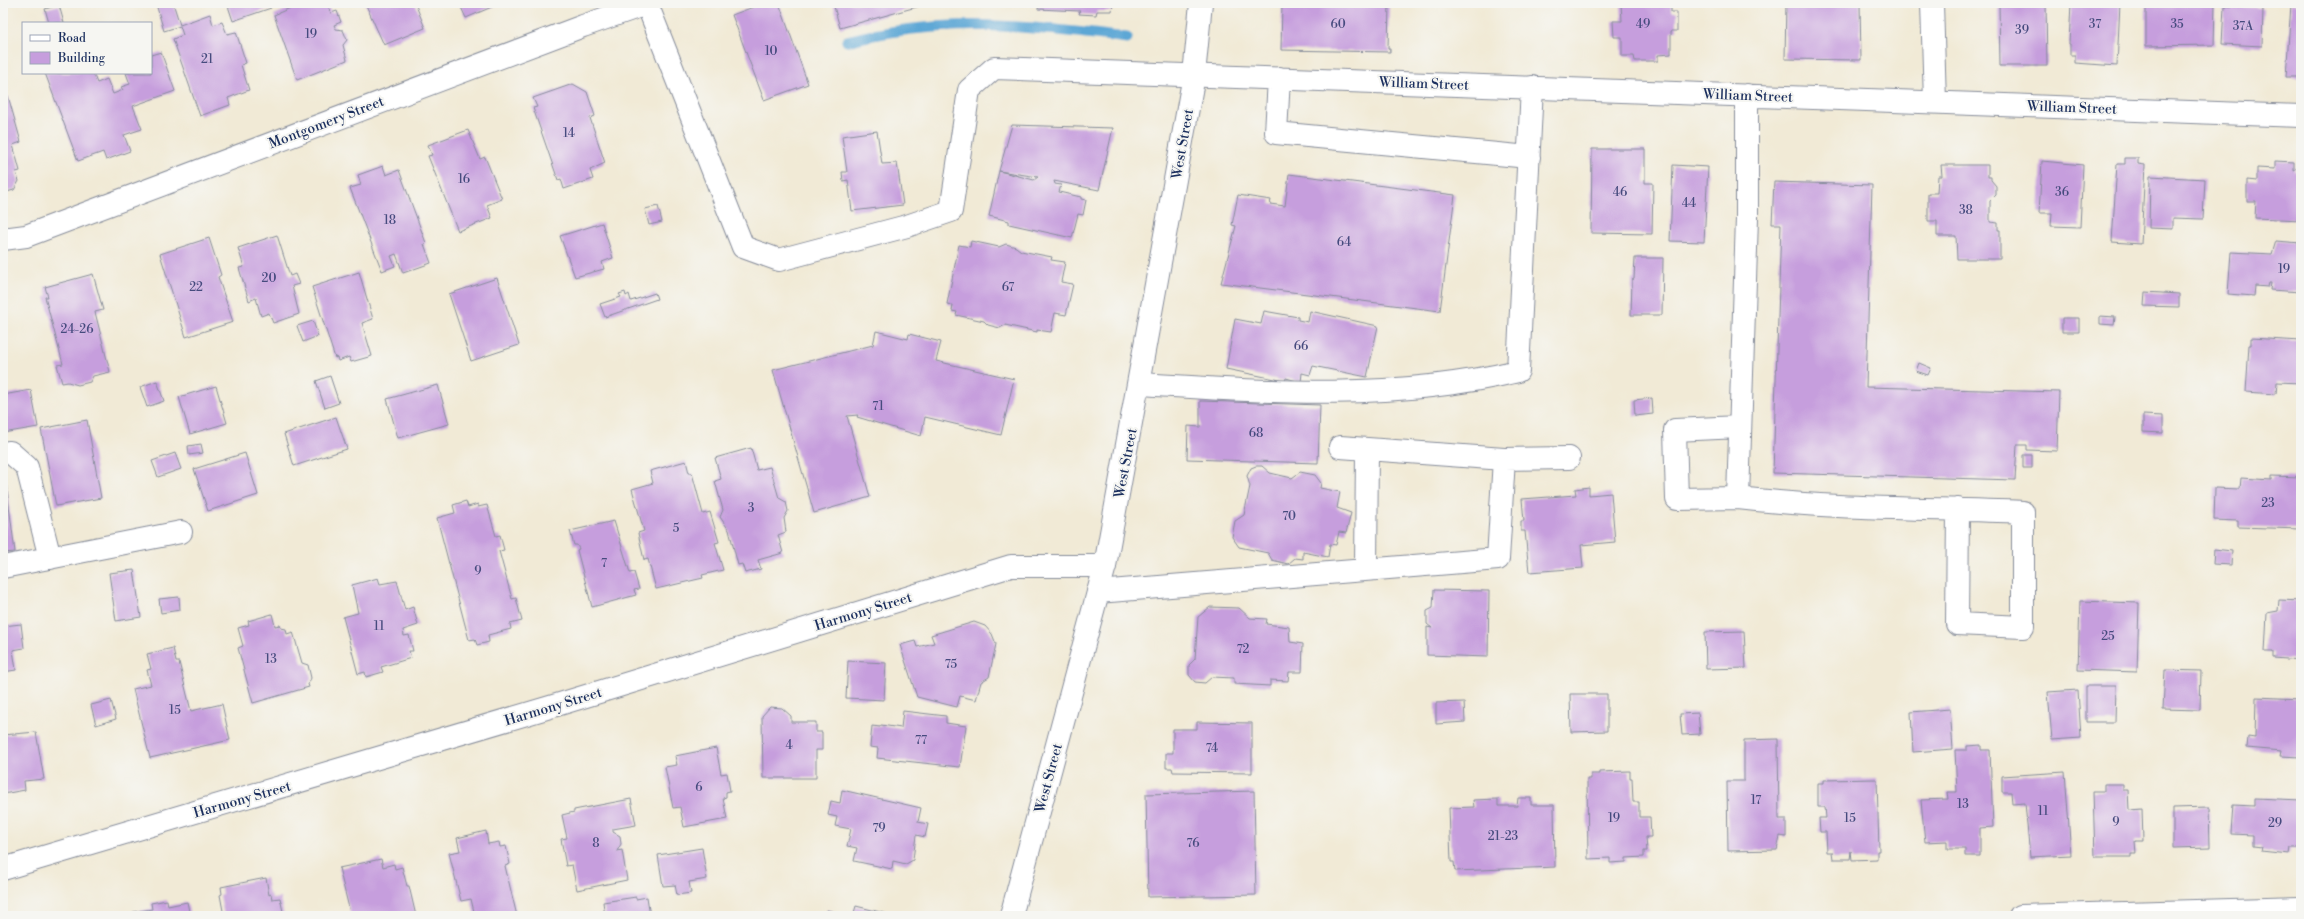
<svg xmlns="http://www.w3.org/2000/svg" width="2304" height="919" font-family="'Libre Bodoni',serif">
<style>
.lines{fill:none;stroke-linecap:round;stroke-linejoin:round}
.stream{stroke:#5da7d5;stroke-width:11}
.building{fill:#c69edd}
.minor-casing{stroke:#868c9a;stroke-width:24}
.major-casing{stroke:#868c9a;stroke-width:24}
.minor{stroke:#fff;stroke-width:22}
.major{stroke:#fff;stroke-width:22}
.labels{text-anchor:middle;stroke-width:4;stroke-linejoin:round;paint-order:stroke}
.number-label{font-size:12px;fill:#464b7e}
.street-label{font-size:14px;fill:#1b2f5e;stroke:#f6f6f2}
</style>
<rect width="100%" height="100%" fill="#f6f6f2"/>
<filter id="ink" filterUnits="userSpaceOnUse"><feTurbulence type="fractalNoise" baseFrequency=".025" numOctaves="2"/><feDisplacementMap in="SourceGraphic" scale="8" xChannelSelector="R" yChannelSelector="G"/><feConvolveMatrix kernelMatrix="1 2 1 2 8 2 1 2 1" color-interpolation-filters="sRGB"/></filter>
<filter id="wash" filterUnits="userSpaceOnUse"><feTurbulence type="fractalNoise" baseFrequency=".012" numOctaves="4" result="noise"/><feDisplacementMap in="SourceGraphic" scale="16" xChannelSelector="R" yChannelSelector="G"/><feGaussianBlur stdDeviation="0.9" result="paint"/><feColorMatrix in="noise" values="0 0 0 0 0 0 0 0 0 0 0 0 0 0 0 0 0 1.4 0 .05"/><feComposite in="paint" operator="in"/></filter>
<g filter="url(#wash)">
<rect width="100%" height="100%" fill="#f1ead6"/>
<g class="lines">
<path class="stream" d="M847 41C944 16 1030 26 1127 38"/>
</g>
<g id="blocks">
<path class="building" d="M160 3H173L180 25 210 14 213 25 222 22 227 34 236 32 246 63 241 65 249 90 228 98 230 105 200 116 173 39 183 35 180 26 164 31 156 4Z
M227 3H269L271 8 233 21Z
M294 3H327L331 13 337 11 341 22 334 25 336 29 343 30 347 40 343 45 347 60 297 80 274 15 295 6Z
M365 3H415L425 28 384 45Z
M459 3H501L466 18Z
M764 3H779L808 84 764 100 732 15Z
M833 3H931L840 28Z
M1039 3H1113L1112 11H1097L1096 15 1079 14 1080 11 1038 9Z
M1282 3H1389L1388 49H1390V52L1281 50Z
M1621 3H1671V12H1677V31H1671V54L1658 55V61H1635L1634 56H1622V37H1614L1613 21H1622Z
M1786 3H1860L1861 60 1785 59Z
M1999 3H2046L2047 66H2000Z
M2071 3H2120L2117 66 2075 63V55H2070V44H2069Z
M2146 3H2215L2214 45 2146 46Z
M2291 4 2301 5V77H2286Z
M59 5 64 23H49L45 9Z
M2224 6 2263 8 2262 46 2222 44Z
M161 52 175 91 133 106 142 129 124 135 130 151 106 160 103 152 78 161 45 73H93L97 83 107 79 113 94 123 90 121 87 130 84 126 73H151V55Z
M573 84 587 92 595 116 590 118 605 163 590 170 593 179 564 189 561 179 558 180 533 108 537 107 533 98Z
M8 96 21 142 13 145 20 171 16 172 19 181 14 190 3 193V97Z
M1012 125 1113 128 1099 190 1054 181 1055 184 1061 185 1059 192 1081 197V199L1086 200 1083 215 1078 214 1072 238 1009 224V221L989 216 999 171 1034 180 1038 177 999 171Z
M468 130 480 159 485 157 502 199 487 205 492 218 458 231 428 156 432 155 428 145Z
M877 131 882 164 897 163 903 205 852 211 848 180 843 181 842 172H847L842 136Z
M1592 149H1645V183H1653L1652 234 1591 233Z
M2125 158H2138V164L2145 165 2141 244 2112 242 2117 164H2125Z
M2042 161 2083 165 2080 227 2051 226 2052 213H2039Z
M2275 161 2294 162V170L2301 166V220L2255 218 2256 201H2247V180L2257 181V168L2275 169Z
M1673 165 1708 167 1704 242 1670 241Z
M1941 165H1988V177H1991V180L1996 186V195L1990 201V222L1998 223V230H2000V259H1957L1956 236H1937V221H1928V193H1937L1938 176H1942Z
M383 166 386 175 399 170 426 243 424 244 431 263 403 273 396 254 391 256 395 266 382 271 350 188 361 185 358 175Z
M1289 174 1455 195 1440 311 1221 283 1236 226 1232 225 1238 195 1271 200 1270 204 1285 206Z
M2150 176 2205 179 2203 219 2173 218V229L2149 228Z
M1774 182 1872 185 1866 387 2059 392 2057 451 2027 450V445H2017L2015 480 1773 473 1781 224H1772Z
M658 206 662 222 649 225 645 209Z
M602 223 613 258 602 262 604 269 575 277 560 236Z
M277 235 290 276 295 274 299 284 292 286 299 314 273 323 269 313 261 316 256 298 249 301 239 268 244 267 238 248Z
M209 238 221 275 218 277 233 322 186 337 160 254Z
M971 241 999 247 1006 244 1016 247 1021 251 1052 257 1051 260 1065 262 1061 282 1073 284 1066 315 1055 313 1051 332 1037 330V332L1005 325 1000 328 988 325 984 321 956 315 957 312 952 311 953 305 947 304 959 245 970 247Z
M2276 241 2301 243V292L2270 290 2271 283H2269L2268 287 2255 286 2254 296 2228 294 2231 252 2272 254Z
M1635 258H1663L1662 315H1631L1632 280 1634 279Z
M359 272 373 319 362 323 372 356 351 362 349 357 338 361 337 357 335 358 312 287Z
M93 274 103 310 95 312 110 372 93 376 90 382 78 385 68 382 62 383 57 365 63 364 45 297H48L45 287Z
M497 278 519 345 471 361 449 294Z
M625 292 626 296 629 294 631 301 655 293 657 299 605 317 600 304 621 297 619 294Z
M2145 292 2179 294V307L2144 306Z
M1264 311 1298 317V320L1308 322 1310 311 1378 326 1367 377 1313 366 1310 375 1302 373 1301 382 1286 378 1285 381 1226 369 1235 319 1261 324Z
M2100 316 2115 317 2114 325 2100 324Z
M2062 318H2079V332H2062Z
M313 321 318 336 303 342 297 326Z
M876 331 908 339 909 334 941 342 936 361 1014 379 1001 435 925 417 921 436 857 417 858 415 847 416 870 497 814 513 773 370 873 345Z
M2251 338 2301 341V383L2277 382 2276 394 2246 392 2249 345H2251Z
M1919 363 1931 368 1928 375 1916 371Z
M330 376 339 403 325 408 316 381Z
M157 381 164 401 147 407 140 387Z
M438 385 449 424 398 438 387 399Z
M216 386 227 423 190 434 179 397Z
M31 390 38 427 3 433V395Z
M1652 398 1653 414 1635 416 1634 400Z
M1200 401 1320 405 1318 463 1187 459 1188 426 1200 427Z
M2143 415 2163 416V433L2143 432Z
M336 417 347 449 294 466 284 434Z
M87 420 101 498 56 506 41 429Z
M201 444 203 453 189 455 188 446Z
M751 448 757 470 770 467 779 498 786 502 788 511 784 518 786 532 778 535 783 553 758 560 761 569 745 573 742 564 738 565 729 530 720 517 723 510 715 481 721 479 715 458Z
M175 453 181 469 158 477 152 461Z
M245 453 258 495 208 511 194 469Z
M2023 455H2032V468H2023Z
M686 461 689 473H692L703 514 710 512 719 542 715 543 723 570 702 575 703 578 656 589 648 559 644 560 638 533 644 531 632 489 653 483 650 471Z
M1256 466H1262L1270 473 1292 478 1300 472 1315 475 1321 483 1320 488 1340 492 1337 508 1351 513 1346 533 1339 532 1336 545 1330 544 1328 557 1303 552V559L1295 558 1288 564 1272 560 1268 553 1239 547 1232 537 1235 521 1244 515 1250 486 1247 476 1251 468Z
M2272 476 2301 477V529L2238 527V521L2214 520 2215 488 2240 489 2241 478 2272 480Z
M3 482H6L15 552 3 553Z
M1589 487V495L1611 493 1615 542 1581 545 1583 568 1529 572 1525 531H1521V521H1524L1522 499 1576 495 1575 489Z
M466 501 468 507 478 504V507L487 505 496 536 500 535 504 550 499 551 512 599 516 598 522 621 510 624 511 629 488 635 489 642 477 645 475 639 469 640 437 518 455 513 453 505Z
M614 521 630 573 634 572 639 589 634 590 636 595 592 607 577 550 579 549 577 545H574L570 531Z
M2214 549 2232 551 2231 565 2213 564Z
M134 570 141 617 116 621 109 573Z
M378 578 380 584 397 581 405 610 413 607 418 625 403 630 404 636 409 635 413 651H409L411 658 381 667 383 672 366 677 365 672 358 674 343 617 358 613 352 585Z
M1434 590 1489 591 1488 657 1427 655V627L1432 628 1427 624V611L1433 608Z
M179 597 180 610 161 613 159 599Z
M2279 600 2301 601V660L2273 658V652H2265L2267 613 2278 611Z
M2080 601 2139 603 2137 672 2078 670Z
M1210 607 1239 608 1250 618 1267 619 1266 624 1289 627 1290 642 1303 644 1302 672H1289L1288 681 1270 680V686L1234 684V678L1212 677 1205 683 1195 682 1189 675V665L1195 659 1198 617Z
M272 614 275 626 280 625 281 628 286 629 287 634 293 632 302 663 308 665 311 678 308 684 309 687 253 703 238 648 243 646 238 628 249 625 248 621Z
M974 622 985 626 992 634 996 644 989 677 981 682 976 700 960 696 957 707 917 697 900 645 915 641 917 647 934 643 931 635Z
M21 624 24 648 13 650 16 670 3 672V626Z
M1744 631 1746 668 1706 669 1705 632Z
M173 648 176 662H179L191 711 222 704 230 740 150 758 133 689 151 685 147 670 151 669 147 654Z
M848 661 886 663 884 700 846 698Z
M2165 670 2201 671 2200 710 2163 709Z
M2086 686H2116L2115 722H2086Z
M2078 690 2081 738 2052 740 2048 692Z
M1570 694H1607V731L1571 732Z
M2256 697 2301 699V757L2280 756 2281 751 2247 748 2248 737 2255 738Z
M111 700 116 719 96 725 91 705Z
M1464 702 1465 722 1436 724V703Z
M770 707 782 708 791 716V722H816V732H822V750H816V778H763L762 716Z
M1950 709 1953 749 1913 752 1911 712Z
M903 711 946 716V723L966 726 960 767 877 758 878 748 870 747 872 726 880 727 881 725 901 728Z
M1698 713 1700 734 1682 735 1680 714Z
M1197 722 1252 723V773L1173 772 1172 768H1166V753H1173V729H1197Z
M36 732 44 779 24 781 25 790 3 794V735Z
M1778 739 1779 819H1786V837L1780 836 1777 850 1728 851 1727 781H1744V740Z
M1981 745V750H1990L1993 827 1980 828V856H1965V849H1947V841L1925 842 1921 800 1948 799 1947 792H1957L1955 750H1967V746Z
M716 748 721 774 727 773 730 791 726 792V797L723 798 727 819 684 827 680 807 673 808 665 767 677 765 675 756Z
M1630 771V778H1632L1633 802H1639V817H1650L1651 837H1646L1647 851H1644V857L1626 858V862L1610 863V858L1588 859 1587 779H1591V774H1599V772Z
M2065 772 2071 855 2030 857 2025 803 2012 804 2011 792H2002V776Z
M1877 779 1879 851H1877V859L1852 860 1851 851 1850 859H1833L1832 852H1827L1826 832H1820L1819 818H1826L1825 807H1818V783H1824V780Z
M2104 784H2123V790H2128L2129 810 2142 809 2143 841H2135L2136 854H2131V857H2095L2093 791H2104Z
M842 790 921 808 918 822 928 824 925 837 916 835 913 860 906 864 893 861 892 869 854 861 857 848 847 846 851 829 835 826 837 817 828 815 831 801 840 803Z
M1254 791 1256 895 1148 897 1146 794Z
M1518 798H1531V805H1554L1555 867 1455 871 1454 862H1451L1449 808 1474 807 1473 800 1498 799V806H1517Z
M2254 798 2301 800V848H2290L2289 854 2261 851 2262 847 2253 846V835L2231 834 2233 805 2254 806Z
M631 799 636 825 613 829V832L620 836 621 844 617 851 622 850 627 880 577 890 572 865 566 866 561 839 567 838 562 815 574 812V810Z
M2209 807 2210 847 2173 848V808Z
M486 831 488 844 499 842 500 847 506 846 510 864 505 866 517 916H475L471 899 461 901 449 853 460 851 457 838Z
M702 848 707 879 689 882 691 893 677 895 675 885 663 886 658 855Z
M381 859 383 867 394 864 395 869 402 867 407 886H409L416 916H351L339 868Z
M266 878 269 895 271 894 272 899 280 898 284 916H224L220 895 222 894 221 887Z
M636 897V899L647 897 650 916H605L603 902Z
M167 900 168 906 187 902 190 916H133V912L152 909 151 903Z
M856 906 888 914V916H853Z
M827 910 848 915V916H826Z"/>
</g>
</g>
<g filter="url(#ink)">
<use href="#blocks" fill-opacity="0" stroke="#868c9a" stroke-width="1"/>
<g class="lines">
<g class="minor-casing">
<path id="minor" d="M1932 3 1935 102
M647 4 743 247 779 260 907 226 951 211 969 90 994 68 2301 116
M1279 78 1276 133 1529 157
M1747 95V218L1738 498C1832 509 1928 508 2023 512V627L1957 624 1958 509
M3 239 26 236 583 26 649 3
M1140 384C1266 392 1393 401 1518 371L1532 87
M3 453 10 452 27 467 50 558
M1504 459 1569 458
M1738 498 1677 499 1675 430 1739 427
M3 567 181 532
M1366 570 1367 449
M1098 592 1498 559 1504 459 1340 447
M3 869 550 707 1011 566H1105
M2020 916 2301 908"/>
</g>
<g class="major-casing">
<path id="major" d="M1011 916 1105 566 1194 75 1201 3"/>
</g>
<use href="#minor" class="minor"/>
<use href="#major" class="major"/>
</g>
</g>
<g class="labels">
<g class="number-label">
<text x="1338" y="28">60</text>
<text x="1643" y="28">49</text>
<text x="2095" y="28">37</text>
<text x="2177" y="28">35</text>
<text x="2243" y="30">37A</text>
<text x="2022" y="34">39</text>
<text x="311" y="38">19</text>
<text x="771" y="55">10</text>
<text x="207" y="63">21</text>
<text x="569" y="137">14</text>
<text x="464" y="183">16</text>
<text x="1620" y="196">46</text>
<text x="2062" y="196">36</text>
<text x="1689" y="207">44</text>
<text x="1966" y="214">38</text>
<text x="390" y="224">18</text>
<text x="1344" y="246">64</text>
<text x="2284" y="273">19</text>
<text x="269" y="282">20</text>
<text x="196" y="291">22</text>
<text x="1008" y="291">67</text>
<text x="77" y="333">24-26</text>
<text x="1301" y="350">66</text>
<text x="878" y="410">71</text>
<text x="1256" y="437">68</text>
<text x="2268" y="507">23</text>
<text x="751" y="512">3</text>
<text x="1289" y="520">70</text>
<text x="676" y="532">5</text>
<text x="604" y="567">7</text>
<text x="478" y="575">9</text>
<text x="379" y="630">11</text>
<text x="2108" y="640">25</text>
<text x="1243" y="653">72</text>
<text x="271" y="663">13</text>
<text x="951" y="668">75</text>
<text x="175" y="714">15</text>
<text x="921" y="744">77</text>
<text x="789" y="749">4</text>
<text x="1212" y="752">74</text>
<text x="699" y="791">6</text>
<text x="1756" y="804">17</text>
<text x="1963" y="808">13</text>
<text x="2043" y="815">11</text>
<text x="1614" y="822">19</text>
<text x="1850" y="822">15</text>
<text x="2116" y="826">9</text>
<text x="2275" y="827">29</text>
<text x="879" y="832">79</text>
<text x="1503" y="840">21-23</text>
<text x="596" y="847">8</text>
<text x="1193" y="847">76</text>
</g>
<g class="street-label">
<text transform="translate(1424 83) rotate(2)" y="5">William Street</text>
<text transform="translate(1748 95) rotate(2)" y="5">William Street</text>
<text transform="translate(2072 107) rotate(2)" y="5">William Street</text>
<text transform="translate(326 122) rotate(-21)" y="5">Montgomery Street</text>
<text transform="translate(1182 144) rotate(-80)" y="5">West Street</text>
<text transform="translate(1125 463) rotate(-79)" y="5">West Street</text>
<text transform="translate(863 611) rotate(-17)" y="5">Harmony Street</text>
<text transform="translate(553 706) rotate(-17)" y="5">Harmony Street</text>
<text transform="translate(1048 778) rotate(-75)" y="5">West Street</text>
<text transform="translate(242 799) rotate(-16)" y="5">Harmony Street</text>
</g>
</g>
<rect width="2304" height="919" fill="none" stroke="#f6f6f2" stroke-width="16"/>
<rect x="22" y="22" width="130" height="52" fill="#f6f6f2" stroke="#9ea6b7"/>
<rect x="30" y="35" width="20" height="6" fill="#ffffff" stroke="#9ea6b7"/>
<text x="58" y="42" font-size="12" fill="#1b2f5e">Road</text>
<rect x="30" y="52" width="20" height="12" fill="#c69edd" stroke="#9ea6b7"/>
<text x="58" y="62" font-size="12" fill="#1b2f5e">Building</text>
</svg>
